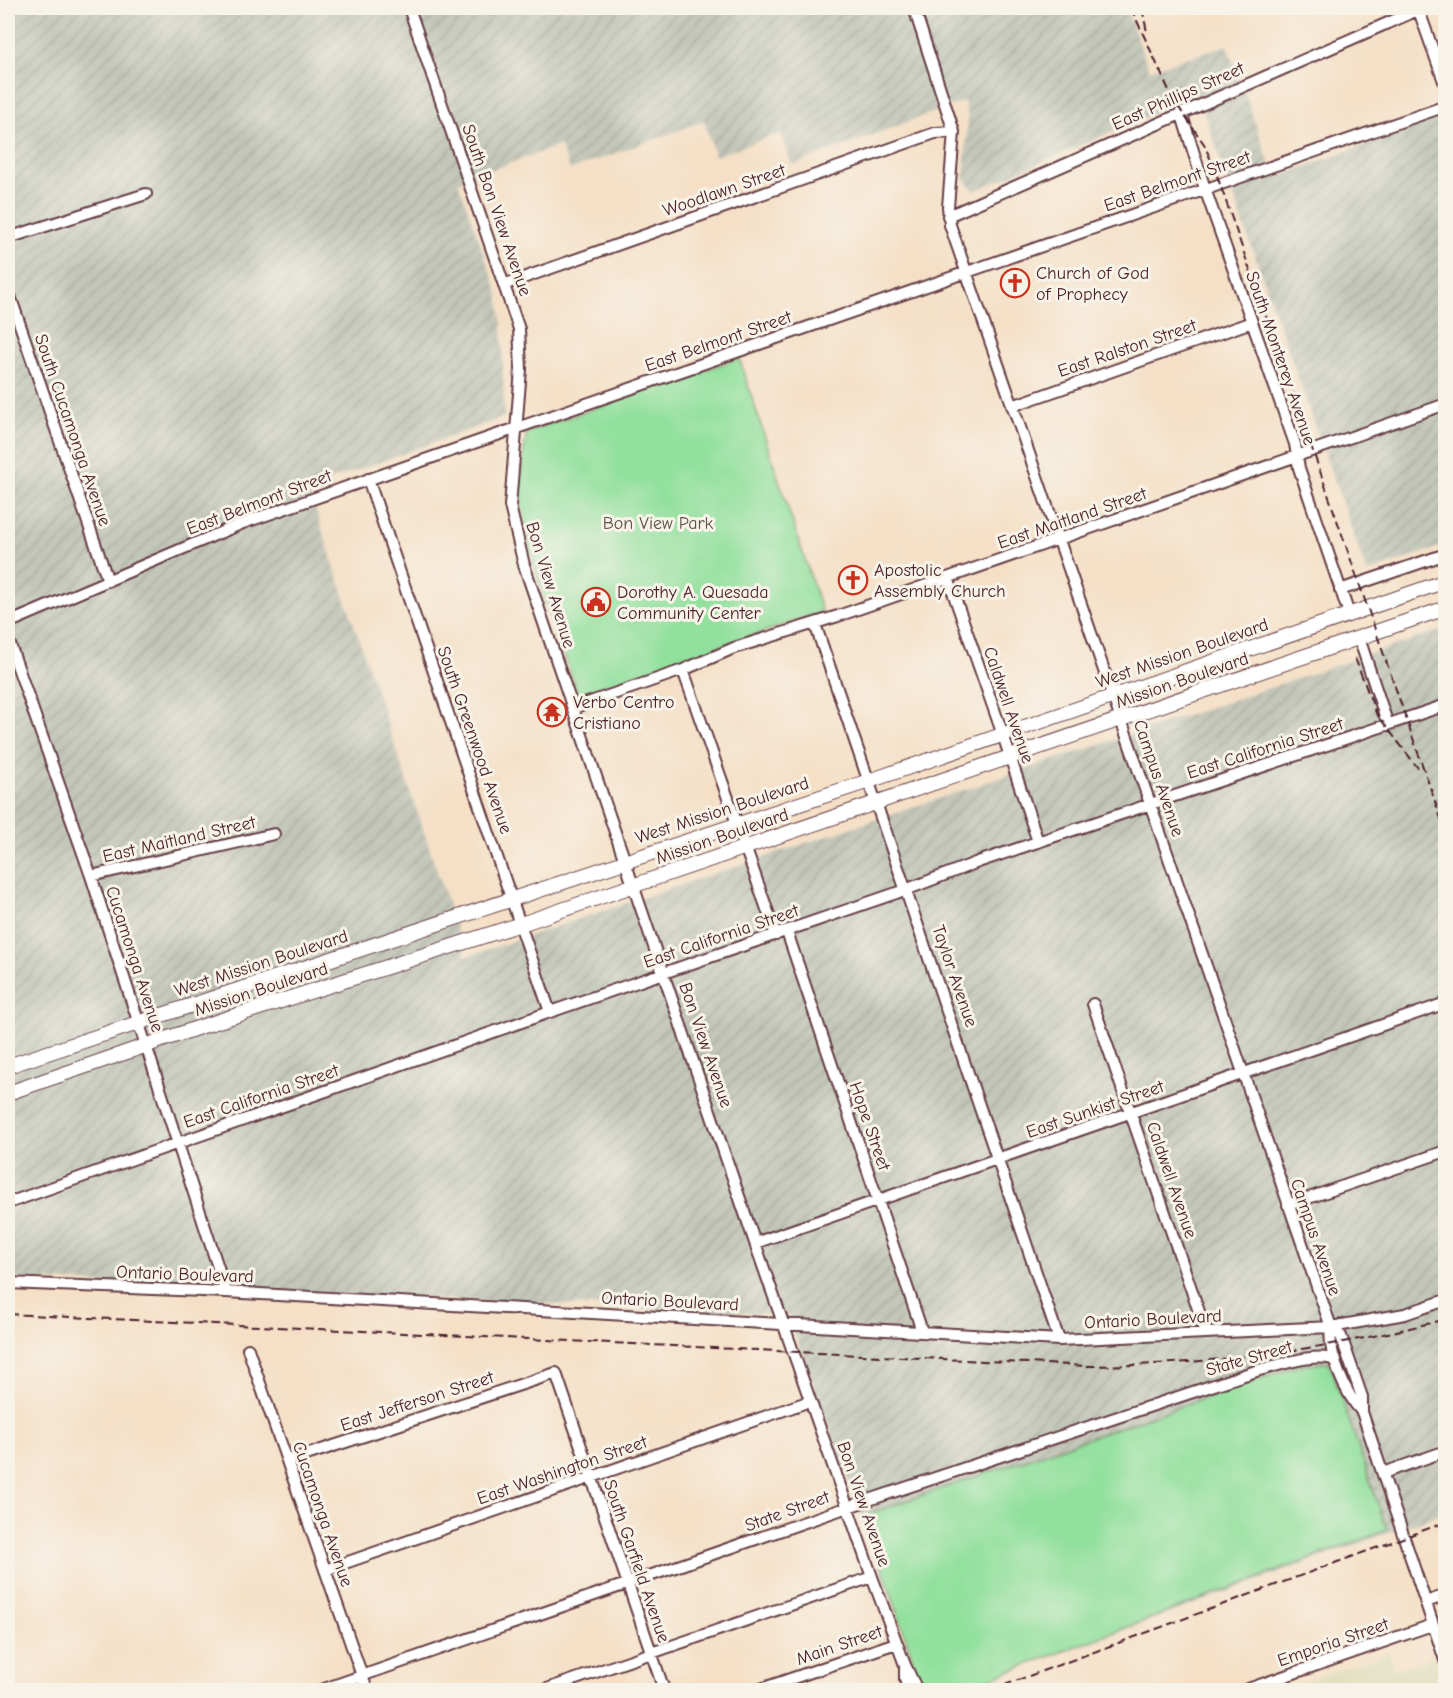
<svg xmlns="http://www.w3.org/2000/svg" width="1453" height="1698" font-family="'Comic Neue',sans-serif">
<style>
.built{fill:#dfddbb}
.industrial{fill:url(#industrial-furrows)}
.green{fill:#92e09e;stroke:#6e8064;stroke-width:1.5}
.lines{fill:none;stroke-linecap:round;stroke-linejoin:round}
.minor-casing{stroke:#643c42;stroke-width:14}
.major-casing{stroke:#643c42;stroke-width:16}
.minor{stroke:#fff;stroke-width:10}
.major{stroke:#fff;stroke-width:14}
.rail{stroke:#4a1f2b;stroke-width:2;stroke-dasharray:9 4.5;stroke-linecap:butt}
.labels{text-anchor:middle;stroke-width:6;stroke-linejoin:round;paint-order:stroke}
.street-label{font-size:18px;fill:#4a1f2b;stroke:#f7f3e8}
.poi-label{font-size:18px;fill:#4a1f2b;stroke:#f7f3e8;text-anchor:start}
.park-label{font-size:18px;fill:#5c4f48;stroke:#f7f3e8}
</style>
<defs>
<pattern id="industrial-furrows" width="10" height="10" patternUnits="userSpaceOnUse" patternTransform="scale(1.5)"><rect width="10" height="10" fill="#c3c6b9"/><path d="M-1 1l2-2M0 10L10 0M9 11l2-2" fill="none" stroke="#a9aa9f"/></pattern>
</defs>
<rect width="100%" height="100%" fill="#f7f3e8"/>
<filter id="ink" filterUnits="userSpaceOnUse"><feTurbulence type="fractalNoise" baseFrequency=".0167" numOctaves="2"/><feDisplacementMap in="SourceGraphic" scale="12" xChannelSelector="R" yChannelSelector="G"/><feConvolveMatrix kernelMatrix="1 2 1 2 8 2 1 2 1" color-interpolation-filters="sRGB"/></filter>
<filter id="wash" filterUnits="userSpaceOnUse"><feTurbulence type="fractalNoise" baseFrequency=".008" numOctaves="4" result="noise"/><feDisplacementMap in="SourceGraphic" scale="24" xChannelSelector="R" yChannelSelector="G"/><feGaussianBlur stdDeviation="1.35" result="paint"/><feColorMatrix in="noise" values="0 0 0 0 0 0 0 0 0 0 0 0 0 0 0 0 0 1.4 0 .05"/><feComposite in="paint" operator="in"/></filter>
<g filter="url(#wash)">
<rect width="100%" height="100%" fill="#f5e0c7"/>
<path class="built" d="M1389 1653 1394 1670 1434 1657 1445 1690H1280Z"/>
<path class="industrial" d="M8 8H1126L1149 70 1227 45 1275 178 1442 116 1446 125 1445 545 1367 573 1198 95 974 191 964 178 968 117 964 101 792 165 781 133 715 156 704 121 570 170 560 145 458 182 498 293 502 323 504 417 308 488 466 957 1445 629 1446 846 1438 849 1446 871 1445 1512 962 1690H925L788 1315 8 1279Z"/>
<path class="green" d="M739 358 822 612 578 695C557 631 517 539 521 473 522 459 525 445 527 432Z
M1329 1362 1387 1530 959 1690H923L865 1515 1295 1367Z"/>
</g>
<g filter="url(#ink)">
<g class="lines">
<g class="minor-casing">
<path id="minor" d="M409 8 519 329 521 369 510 506 524 565 755 1243 872 1577 905 1665 917 1690
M914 8 954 132 948 207 950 225 1331 1327C1327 1353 1345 1393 1362 1412
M1418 8 1446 87
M1181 112 1205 189 1295 444 1299 468 1349 614
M948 216 1422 8
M8 238 146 194
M506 284 935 133 954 132
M8 290 108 581
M1012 406 1252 322
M368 479 550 1012
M948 578 1003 735 1038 842
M1340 590 1446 554
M8 623 243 523 1446 106
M815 624 1059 1340
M1359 638 1388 725
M8 639 91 876 226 1292
M683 670 776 935
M573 708 683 670 734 648 838 616 1446 404
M91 876 274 834
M787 932 922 1331
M1093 1004 1206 1332
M8 1203 550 1012 908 889 978 862 1446 705
M1288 1205 1446 1151
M755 1243 1446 1003
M8 1283 226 1292 1059 1340 1331 1327 1405 1314 1446 1300
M1331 1327 1341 1336 1362 1397V1412L1446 1663
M248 1349 367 1690
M288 1461 556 1373 664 1690
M1383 1473 1446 1451
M325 1570 810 1401
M1426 1602 1446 1595
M905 1666V1679L909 1690
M321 1690 848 1507 1259 1370C1281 1365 1314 1352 1336 1360
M544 1690 872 1577
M758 1690 896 1643
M1245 1690 1432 1625"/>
</g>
<g class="major-casing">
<path id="major" d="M8 1066 869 781 1446 581
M8 1093 200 1027 521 924 1446 608"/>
</g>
<use href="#minor" class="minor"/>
<use href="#major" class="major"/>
<path class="rail" d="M1131 8 1173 99 1204 144 1214 167 1446 833
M1142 8 1147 32
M489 15 513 8
M1355 658 1376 713 1418 768
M8 1314 1089 1366C1210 1365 1328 1350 1446 1319
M991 1690 1446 1522"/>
</g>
</g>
<defs>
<g id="church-ring" transform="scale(1.5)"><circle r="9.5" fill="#f7f3e8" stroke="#c8321e" stroke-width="1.5"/><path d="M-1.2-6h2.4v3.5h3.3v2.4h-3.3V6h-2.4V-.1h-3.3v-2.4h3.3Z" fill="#c8321e"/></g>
<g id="civic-ring" transform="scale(1.5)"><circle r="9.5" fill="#f7f3e8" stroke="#c8321e" stroke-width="1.5"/><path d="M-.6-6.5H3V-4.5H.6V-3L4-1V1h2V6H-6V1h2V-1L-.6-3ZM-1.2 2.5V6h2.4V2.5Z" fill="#c8321e"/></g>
<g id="temple-ring" transform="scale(1.5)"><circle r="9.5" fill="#f7f3e8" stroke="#c8321e" stroke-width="1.5"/><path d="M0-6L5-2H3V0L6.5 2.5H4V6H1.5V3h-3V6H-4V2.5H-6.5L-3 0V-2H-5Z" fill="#c8321e"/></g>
</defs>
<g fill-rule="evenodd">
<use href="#church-ring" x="1015" y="283"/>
<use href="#church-ring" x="853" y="580"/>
<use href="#civic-ring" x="596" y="602"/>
<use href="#temple-ring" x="552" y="712"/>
</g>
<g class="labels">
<g class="street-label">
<text transform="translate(1178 96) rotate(-24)" y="6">East Phillips Street</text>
<text transform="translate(1177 181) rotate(-19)" y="6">East Belmont Street</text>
<text transform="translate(724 190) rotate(-19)" y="6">Woodlawn Street</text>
<text transform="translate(497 210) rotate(71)" y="6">South Bon View Avenue</text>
<text transform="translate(718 341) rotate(-19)" y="6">East Belmont Street</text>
<text transform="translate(1127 348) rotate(-19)" y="6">East Ralston Street</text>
<text transform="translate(1281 358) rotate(71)" y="6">South Monterey Avenue</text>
<text transform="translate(73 430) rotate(71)" y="6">South Cucamonga Avenue</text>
<text transform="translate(259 502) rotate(-21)" y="6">East Belmont Street</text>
<text transform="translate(1072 518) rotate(-19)" y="6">East Maitland Street</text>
<text transform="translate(551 585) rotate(73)" y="6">Bon View Avenue</text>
<text transform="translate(1182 653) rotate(-19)" y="6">West Mission Boulevard</text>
<text transform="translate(1182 680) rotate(-19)" y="6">Mission Boulevard</text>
<text transform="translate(1009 705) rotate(71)" y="6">Caldwell Avenue</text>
<text transform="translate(475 740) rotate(71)" y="6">South Greenwood Avenue</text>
<text transform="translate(1265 748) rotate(-18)" y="6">East California Street</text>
<text transform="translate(1159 778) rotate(71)" y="6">Campus Avenue</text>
<text transform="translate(722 810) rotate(-18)" y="6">West Mission Boulevard</text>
<text transform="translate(722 836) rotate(-19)" y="6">Mission Boulevard</text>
<text transform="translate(179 839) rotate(-13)" y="6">East Maitland Street</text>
<text transform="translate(721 936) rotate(-19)" y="6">East California Street</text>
<text transform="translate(135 959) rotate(72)" y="6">Cucamonga Avenue</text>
<text transform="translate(261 963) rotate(-18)" y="6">West Mission Boulevard</text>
<text transform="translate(955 976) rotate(71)" y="6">Taylor Avenue</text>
<text transform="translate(261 989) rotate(-18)" y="6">Mission Boulevard</text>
<text transform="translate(706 1045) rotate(71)" y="6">Bon View Avenue</text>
<text transform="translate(261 1096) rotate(-19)" y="6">East California Street</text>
<text transform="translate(1095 1109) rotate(-19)" y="6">East Sunkist Street</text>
<text transform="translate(870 1126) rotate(71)" y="6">Hope Street</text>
<text transform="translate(1172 1180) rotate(71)" y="6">Caldwell Avenue</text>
<text transform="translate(1316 1237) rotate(71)" y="6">Campus Avenue</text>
<text transform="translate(185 1274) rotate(2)" y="6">Ontario Boulevard</text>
<text transform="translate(670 1301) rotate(3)" y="6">Ontario Boulevard</text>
<text transform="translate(1153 1319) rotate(-3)" y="6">Ontario Boulevard</text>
<text transform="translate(1249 1358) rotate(-16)" y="6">State Street</text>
<text transform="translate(417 1401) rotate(-18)" y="6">East Jefferson Street</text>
<text transform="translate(562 1470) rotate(-19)" y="6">East Washington Street</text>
<text transform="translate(864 1504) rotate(71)" y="6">Bon View Avenue</text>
<text transform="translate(787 1511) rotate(-20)" y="6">State Street</text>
<text transform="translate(323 1514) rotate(71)" y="6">Cucamonga Avenue</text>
<text transform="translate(637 1561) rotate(71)" y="6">South Garfield Avenue</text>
<text transform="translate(1333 1642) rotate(-19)" y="6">Emporia Street</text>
<text transform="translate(839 1645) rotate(-19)" y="6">Main Street</text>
</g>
<g class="poi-label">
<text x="1036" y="279">Church of God<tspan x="1036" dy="21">of Prophecy</tspan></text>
<text x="874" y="576">Apostolic<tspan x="874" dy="21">Assembly Church</tspan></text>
<text x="617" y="598">Dorothy A. Quesada<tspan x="617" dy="21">Community Center</tspan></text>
<text x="573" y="708">Verbo Centro<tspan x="573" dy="21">Cristiano</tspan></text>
</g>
<g class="park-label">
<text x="658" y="529">Bon View Park</text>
</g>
</g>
<rect width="1453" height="1698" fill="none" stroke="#f7f3e8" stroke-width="30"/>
</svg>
